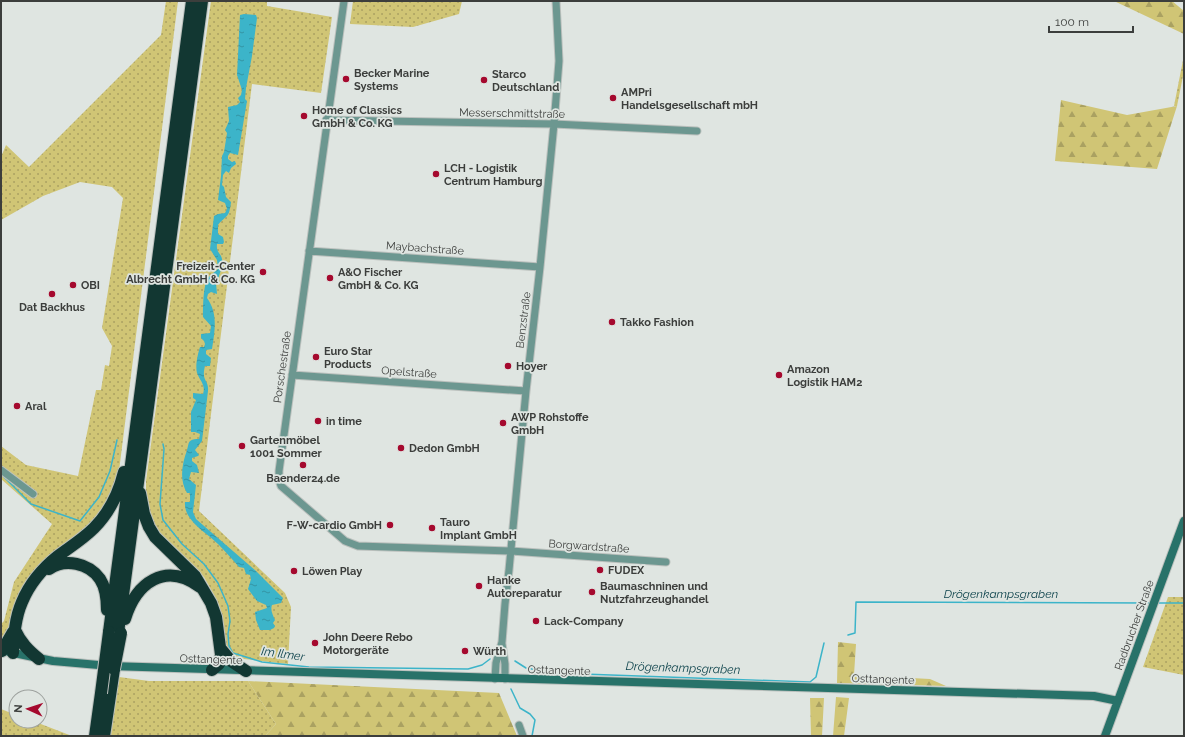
<svg xmlns="http://www.w3.org/2000/svg" width="1185" height="737" font-family="Raleway,sans-serif">
<style>
.green{fill:url(#green-dots)}
.forest{fill:url(#forest-firs)}
.water{fill:url(#water-ripples)}
.lines{fill:none;stroke-linecap:round;stroke-linejoin:round}
.stream{stroke:#3cb4c9;stroke-width:1.5}
.street-casing{stroke:#bbc0bd;stroke-width:9}
.secondary-casing{stroke:#bbc0bd;stroke-width:10}
.highway-casing{stroke:#bbc0bd;stroke-width:14}
.street{stroke:#6c9790;stroke-width:7}
.secondary{stroke:#287269;stroke-width:8}
.highway{stroke:#123732;stroke-width:12}
.highway-bridge-casing{stroke:#bbc0bd;stroke-width:14;stroke-linecap:butt}
.highway-bridge{stroke:#123732;stroke-width:12}
.poi-dot{fill:#a5092e;stroke:#dfe5e1;stroke-width:1.5}
.labels{text-anchor:middle;stroke-width:3.5;stroke-linejoin:round;paint-order:stroke}
.poi-label{font-size:11px;font-weight:bold;fill:#3c3e3c;stroke:#dfe5e1;text-anchor:start}
.street-label{font-size:11px;fill:#3c3e3c;stroke:#dfe5e1}
.water-label{font-size:12px;font-style:italic;fill:#083f48;stroke:#dfe5e1}
</style>
<defs>
<pattern id="green-dots" width="8" height="8" patternUnits="userSpaceOnUse"><rect width="8" height="8" fill="#d0c575"/><path d="M2 2h.1M6 6h.1" fill="none" stroke="#aaa161" stroke-width="1.8" stroke-linecap="round"/></pattern>
<pattern id="forest-firs" width="22" height="20" patternUnits="userSpaceOnUse"><rect width="22" height="20" fill="#d0c575"/><path d="M5 1l3.5 6h-7zM16 11l3.5 6h-7z" fill="#aaa161"/></pattern>
<pattern id="water-ripples" width="26" height="14" patternUnits="userSpaceOnUse"><rect width="26" height="14" fill="#3cb4c9"/><path d="M2 4q2-2 4 0t4 0M15 11q2-2 4 0t4 0" fill="none" stroke="#3494a4"/></pattern>
</defs>
<rect width="100%" height="100%" fill="#dfe5e1"/>
<path class="green" d="M166 1H178L119 471 104 512 57 555 4 637 1 640V624L4 621 14 582 52 524 1 479V446L26 465 78 476 96 390H101L105 365 109 366 112 346 102 328 123 198 112 187 80 182 43 196 1 220V157L6 145 29 167 161 35Z
M211 1H267V6L332 17 321 93 252 84 199 511 285 593 291 607 288 664 244 659 231 654 225 644 222 618 214 595 204 577 162 538 152 523 146 502V481Z
M353 1H462L459 14 413 27 350 24Z
M1184 55V71L1177 106H1174Z
M1168 597H1184V675L1143 667Z
M119 677 149 681H248L276 724 265 736H110Z
M1 709 16 715V721H33L72 736H1Z"/>
<path class="forest" d="M1114 1H1172L1184 11V34Z
M1061 100 1127 115 1177 106 1157 169 1055 161Z
M838 642 856 644 854 675 930 679 946 686 837 683Z
M248 681 499 693 517 736H265L276 724Z
M836 697 849 698 844 736H833Z
M810 698H824L822 736H811Z"/>
<path class="water" d="M244 14 256 15 257 18 252 56 246 88 245 99 247 101 238 155 230 153 228 156V159L232 162 235 161 236 164 231 168 229 173 226 171 223 175 222 185 224 187 226 197 231 202C229 219 227 214 218 225V234L223 237 224 242 223 244H217C216 253 221 253 222 259 223 266 220 273 218 279H216L215 281 216 283 217 294 211 292 208 294 207 298C218 313 215 330 212 349L206 350V354L211 358 210 366H205C201 382 209 379 208 391L202 441 195 450 199 455 198 456 192 458V461L197 465 199 473 191 472 189 479 196 485 193 512 196 519 256 571 283 598 281 603 272 605C270 610 273 615 275 620L273 623 275 626 274 628 270 630H260L256 620 255 612 267 608 266 605 257 601 248 589 251 579 250 575 246 574 244 568 239 567C232 559 225 551 218 544 207 533 183 520 185 502H190V493H187C179 480 182 464 187 450 188 447 188 443 190 441 193 439 196 439 199 439L200 434 195 432H191V412L196 400 193 398V393L203 394C206 385 200 381 197 373 195 366 198 353 200 347H204L205 344 204 341 201 338V334L210 333 211 326 203 317C203 307 203 286 208 278 211 274 215 272 218 269L217 260 210 249 214 216 218 214 225 213 227 209 225 203 218 200 221 176 222 156 224 152 227 133 225 130 229 121 228 107 237 105 240 102 238 98 241 95 242 90 237 75 240 15Z"/>
<g class="lines">
<path class="stream" d="M163 444 164 449 160 504 163 520 182 544 204 564 218 583 228 606 230 621 228 634 229 646 233 653 262 662 309 667 468 669 482 665 490 659
M1 474 31 504 80 521 99 497 110 471 117 440
M1158 603H1184
M848 635 855 633 856 602 1150 603
M515 661 526 668 555 673 810 682 816 677 824 643
M511 689 520 708 530 714 535 720 532 736"/>
<g class="street-casing">
<path id="street" d="M344 1 279 471V480L281 486 345 541 358 546 511 551 666 562
M326 120 554 124 697 131
M309 251 540 267
M292 375 526 391
M1 470 33 494
M502 644 505 664V679
M495 679 496 663 502 642 505 604 509 570 526 391 540 267 554 124 559 61 556 1
M519 725 523 736"/>
</g>
<g class="secondary-casing">
<path id="secondary" d="M9 652 53 661 110 666 1094 696 1118 701
M1105 736 1184 521"/>
</g>
<g class="highway-casing">
<path id="highway" d="M140 493 144 514 149 527 155 537 195 576 211 603 216 617 221 655 219 664 212 670
M49 569C65 558 89 563 100 579 106 588 107 600 107 610
M125 619C136 583 165 561 200 587
M15 630C21 643 28 650 39 659
M109 632 192 1
M118 633 202 1
M221 649 231 661 246 671
M2 651 13 632
M13 653C14 636 15 618 22 602 29 585 43 568 58 556 70 547 83 539 94 528 109 513 119 492 124 472
M95 736 101 693
M104 736 114 669"/>
</g>
<use href="#street" class="street"/>
<use href="#secondary" class="secondary"/>
<use href="#highway" class="highway"/>
<g class="highway-bridge-casing">
<path id="highway-bridge" d="M114 669 121 633
M101 693 109 632"/>
</g>
<use href="#highway-bridge" class="highway-bridge"/>
</g>
<g class="poi-dot">
<circle cx="346" cy="79" r="4"/>
<circle cx="484" cy="80" r="4"/>
<circle cx="613" cy="98" r="4"/>
<circle cx="304" cy="116" r="4"/>
<circle cx="436" cy="174" r="4"/>
<circle cx="263" cy="272" r="4"/>
<circle cx="330" cy="278" r="4"/>
<circle cx="73" cy="285" r="4"/>
<circle cx="52" cy="294" r="4"/>
<circle cx="612" cy="322" r="4"/>
<circle cx="316" cy="357" r="4"/>
<circle cx="508" cy="366" r="4"/>
<circle cx="779" cy="375" r="4"/>
<circle cx="17" cy="406" r="4"/>
<circle cx="318" cy="421" r="4"/>
<circle cx="503" cy="423" r="4"/>
<circle cx="242" cy="446" r="4"/>
<circle cx="401" cy="448" r="4"/>
<circle cx="303" cy="465" r="4"/>
<circle cx="390" cy="525" r="4"/>
<circle cx="432" cy="528" r="4"/>
<circle cx="600" cy="570" r="4"/>
<circle cx="294" cy="571" r="4"/>
<circle cx="479" cy="586" r="4"/>
<circle cx="592" cy="592" r="4"/>
<circle cx="536" cy="621" r="4"/>
<circle cx="315" cy="643" r="4"/>
<circle cx="465" cy="651" r="4"/>
</g>
<g class="labels">
<g class="poi-label">
<text x="354" y="77">Becker Marine<tspan x="354" dy="13">Systems</tspan></text>
<text x="492" y="78">Starco<tspan x="492" dy="13">Deutschland</tspan></text>
<text x="621" y="96">AMPri<tspan x="621" dy="13">Handelsgesellschaft mbH</tspan></text>
<text x="312" y="114">Home of Classics<tspan x="312" dy="13">GmbH &amp; Co. KG</tspan></text>
<text x="444" y="172">LCH - Logistik<tspan x="444" dy="13">Centrum Hamburg</tspan></text>
<text x="255" y="270" text-anchor="end">Freizeit-Center<tspan x="255" dy="13">Albrecht GmbH &amp; Co. KG</tspan></text>
<text x="338" y="276">A&amp;O Fischer<tspan x="338" dy="13">GmbH &amp; Co. KG</tspan></text>
<text x="81" y="289">OBI</text>
<text x="52" y="311" text-anchor="middle">Dat Backhus</text>
<text x="620" y="326">Takko Fashion</text>
<text x="324" y="355">Euro Star<tspan x="324" dy="13">Products</tspan></text>
<text x="516" y="370">Hoyer</text>
<text x="787" y="373">Amazon<tspan x="787" dy="13">Logistik HAM2</tspan></text>
<text x="25" y="410">Aral</text>
<text x="511" y="421">AWP Rohstoffe<tspan x="511" dy="13">GmbH</tspan></text>
<text x="326" y="425">in time</text>
<text x="250" y="444">Gartenmöbel<tspan x="250" dy="13">1001 Sommer</tspan></text>
<text x="409" y="452">Dedon GmbH</text>
<text x="303" y="482" text-anchor="middle">Baender24.de</text>
<text x="440" y="526">Tauro<tspan x="440" dy="13">Implant GmbH</tspan></text>
<text x="382" y="529" text-anchor="end">F-W-cardio GmbH</text>
<text x="608" y="574">FUDEX</text>
<text x="302" y="575">Löwen Play</text>
<text x="487" y="584">Hanke<tspan x="487" dy="13">Autoreparatur</tspan></text>
<text x="600" y="590">Baumaschninen und<tspan x="600" dy="13">Nutzfahrzeughandel</tspan></text>
<text x="544" y="625">Lack-Company</text>
<text x="323" y="641">John Deere Rebo<tspan x="323" dy="13">Motorgeräte</tspan></text>
<text x="473" y="655">Würth</text>
</g>
<g class="street-label">
<text transform="translate(512 113) rotate(1)" y="4">Messerschmittstraße</text>
<text transform="translate(425 248) rotate(4)" y="4">Maybachstraße</text>
<text transform="translate(523 320) rotate(-83)" y="4">Benzstraße</text>
<text transform="translate(282 367) rotate(-82)" y="4">Porschestraße</text>
<text transform="translate(409 372) rotate(4)" y="4">Opelstraße</text>
<text transform="translate(589 546) rotate(4)" y="4">Borgwardstraße</text>
<text transform="translate(1134 625) rotate(-70)" y="4">Radbrucher Straße</text>
<text transform="translate(211 659) rotate(2)" y="4">Osttangente</text>
<text transform="translate(559 670) rotate(2)" y="4">Osttangente</text>
<text transform="translate(883 679) rotate(2)" y="4">Osttangente</text>
</g>
<g class="water-label">
<text x="1001" y="598">Drögenkampsgraben</text>
<text transform="translate(283 654) rotate(8)" y="4">Im Ilmer</text>
<text transform="translate(683 668) rotate(2)" y="4">Drögenkampsgraben</text>
</g>
</g>
<rect width="1185" height="737" fill="none" stroke="#3c3e3c" stroke-width="4"/>
<g transform="translate(28 709) rotate(273)"><circle r="19" fill="#dfe5e1" stroke="#9ea29f"/>
<path d="M0-3L7 15L0 10L-7 15Z" fill="#a5092e"/>
<text y="-6" font-size="11" font-weight="bold" text-anchor="middle" fill="#3c3e3c">N</text>
</g>
<path d="M1049 26v6h84v-6" fill="none" stroke="#3c3e3c" stroke-width="2"/>
<text x="1055" y="26" font-size="12" fill="#3c3e3c" stroke="#dfe5e1" stroke-width="3" paint-order="stroke">100 m</text>
</svg>
